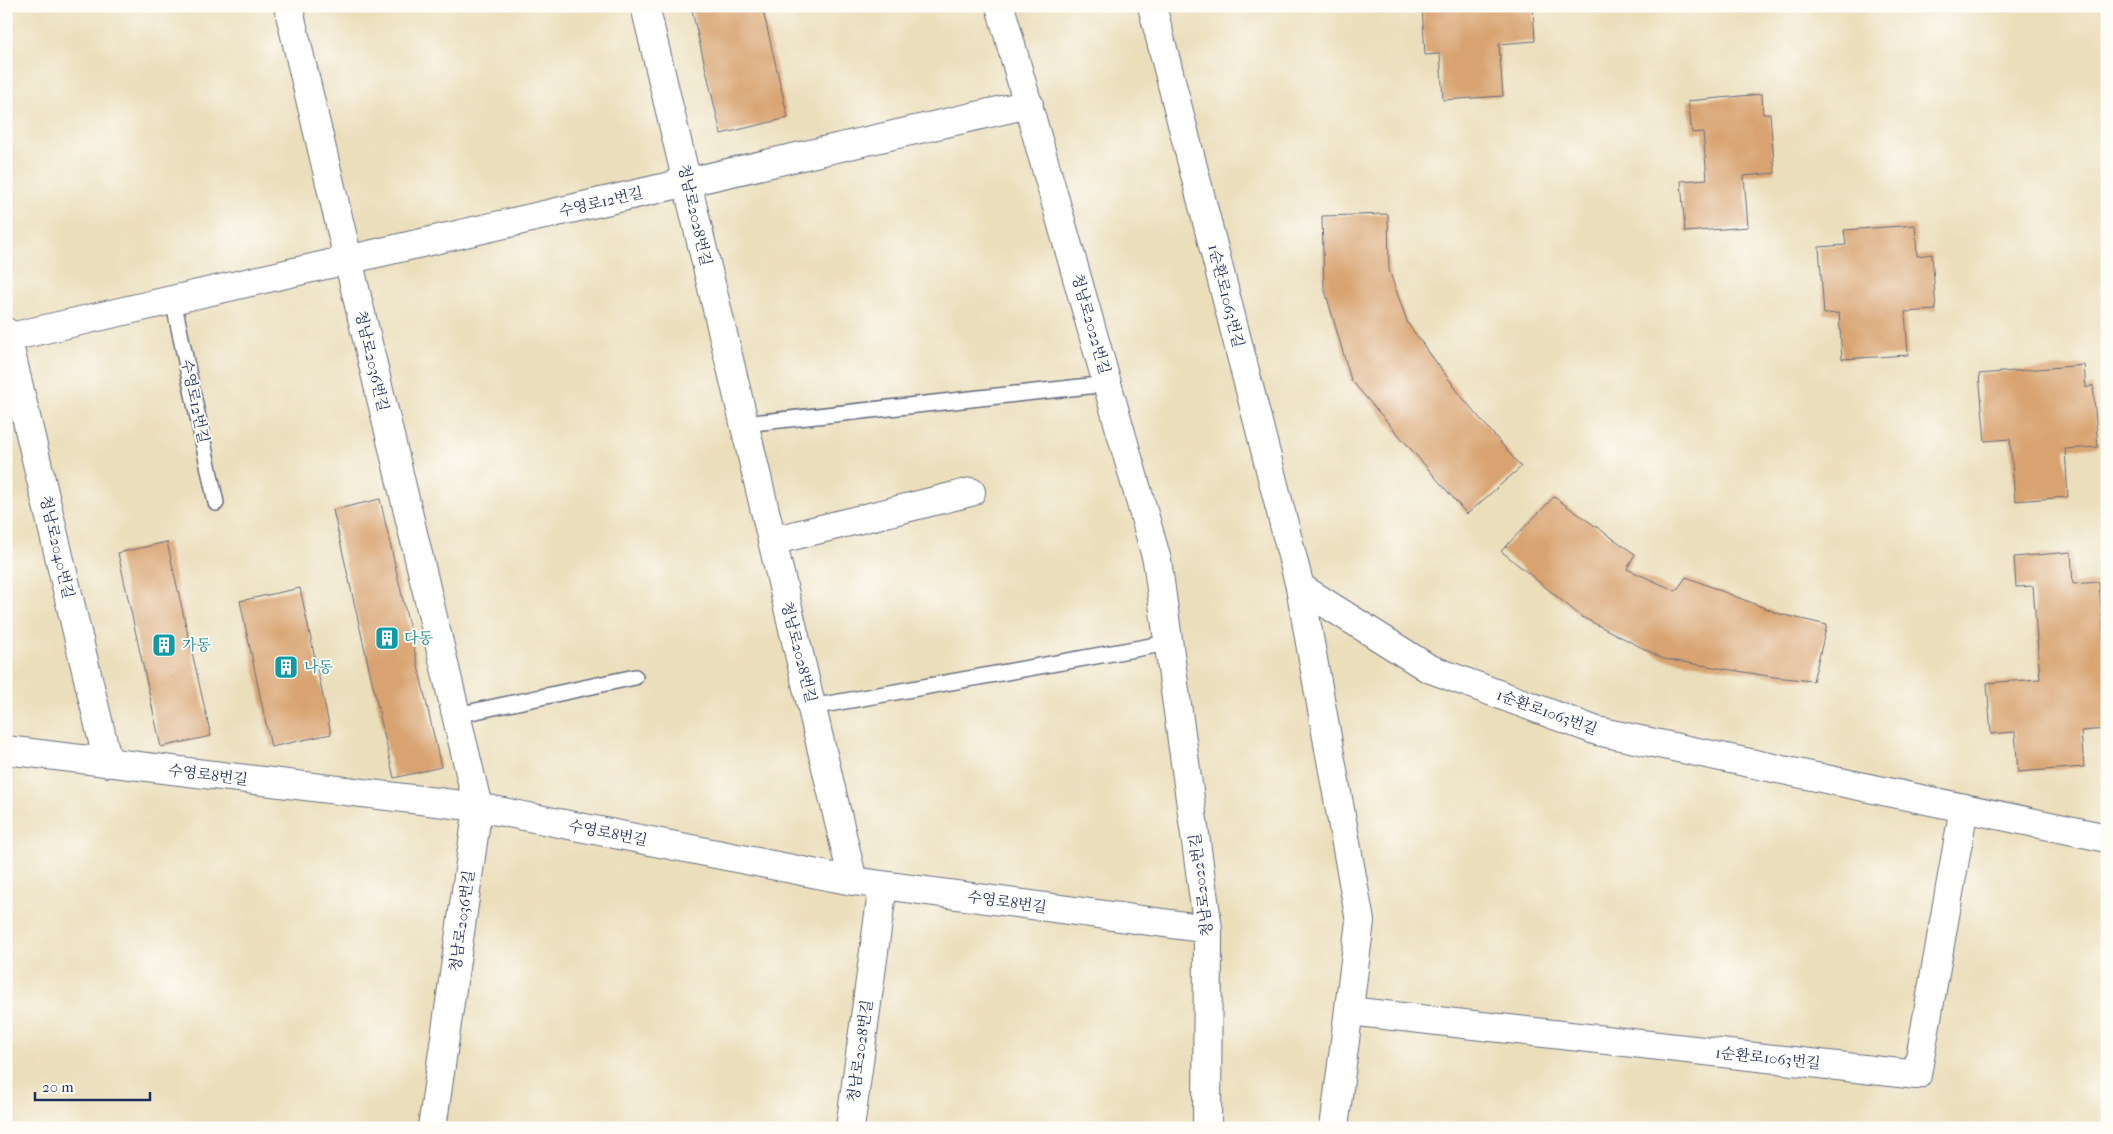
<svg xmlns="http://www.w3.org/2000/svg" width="2113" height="1134" font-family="'IM FELL French Canon','Noto Serif KR',serif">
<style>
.building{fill:#d8a370}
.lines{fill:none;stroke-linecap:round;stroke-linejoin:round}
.lane-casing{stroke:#646c7f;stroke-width:18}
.street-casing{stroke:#646c7f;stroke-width:30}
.secondary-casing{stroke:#646c7f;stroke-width:30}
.lane{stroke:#fff;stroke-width:15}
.street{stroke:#fff;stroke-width:28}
.secondary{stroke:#fff;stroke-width:28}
.labels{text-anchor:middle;stroke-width:4;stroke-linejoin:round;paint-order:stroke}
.street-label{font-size:15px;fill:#1b2f5e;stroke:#fdfcf7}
.culture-label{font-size:15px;fill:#0d838f;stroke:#fdfcf7;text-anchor:start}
</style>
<rect width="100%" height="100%" fill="#fdfcf7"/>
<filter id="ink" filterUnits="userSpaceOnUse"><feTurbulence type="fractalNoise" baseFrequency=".02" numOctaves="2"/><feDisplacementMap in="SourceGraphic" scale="10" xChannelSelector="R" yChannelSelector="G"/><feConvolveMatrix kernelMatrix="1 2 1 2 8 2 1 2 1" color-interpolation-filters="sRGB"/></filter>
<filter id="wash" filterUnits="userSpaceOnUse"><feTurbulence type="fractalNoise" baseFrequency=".0096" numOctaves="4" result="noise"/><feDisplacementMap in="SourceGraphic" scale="20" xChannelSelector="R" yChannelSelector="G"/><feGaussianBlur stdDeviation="1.12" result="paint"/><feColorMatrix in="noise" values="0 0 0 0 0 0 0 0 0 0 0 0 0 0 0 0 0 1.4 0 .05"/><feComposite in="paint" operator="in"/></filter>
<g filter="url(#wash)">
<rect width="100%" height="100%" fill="#ebdebb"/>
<g id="blocks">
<path class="building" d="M691 6H762L788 118 721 134Z
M1422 6H1533L1535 41 1499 44 1503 96 1443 100 1440 54 1425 55Z
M1762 94 1763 114H1770L1775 173 1744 176 1748 227 1685 232 1681 181 1707 179 1703 132 1692 133 1688 101Z
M1388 214 1389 270 1408 324 1462 397 1521 467 1467 514 1351 380 1324 287 1322 216Z
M1915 225 1917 256 1932 254 1936 310 1905 312 1908 355 1842 359 1839 313 1824 314 1819 247 1846 245 1844 230Z
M2084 365 2086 388 2093 385 2098 447 2065 449 2068 497 2015 501 2010 439 1985 441 1979 374Z
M1554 497 1635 554 1627 569 1676 591 1686 577 1780 614 1827 625 1813 681 1774 677 1664 659 1582 617 1501 551Z
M380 499 441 767 394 778 333 510Z
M167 542 211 736 161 747 118 553Z
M2071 552 2073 584 2099 582 2107 675V729L2081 731 2084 767 2018 772 2015 732 1991 734 1987 683 2040 679 2033 586 2016 587 2014 557Z
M300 588 331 734 271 747 240 601Z"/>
</g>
</g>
<g filter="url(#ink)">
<use href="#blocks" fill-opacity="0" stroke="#646c7f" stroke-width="1"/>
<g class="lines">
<g class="lane-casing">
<path id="lane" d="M173 300 216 503
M744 424 1107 384
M812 707 1168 643
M457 715 635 677"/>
</g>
<g class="street-casing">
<path id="street" d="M288 6 478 807 432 1128
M645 6 853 881
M1000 6 1157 560 1208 929 1207 1128
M6 332 108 763
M6 338 1029 104
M772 541 971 492
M6 750 478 807 853 881 1208 929
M1349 1011 1917 1075 1964 808
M850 1128 883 885"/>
</g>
<g class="secondary-casing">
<path id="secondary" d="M1152 6 1300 587 1428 668 1597 731 2107 838
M1300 587 1360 921 1334 1128"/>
</g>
<use href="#lane" class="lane"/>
<use href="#street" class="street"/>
<use href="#secondary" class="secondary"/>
</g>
</g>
<defs>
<g id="building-square" transform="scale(1.25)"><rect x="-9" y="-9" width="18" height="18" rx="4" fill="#0f9aa8" stroke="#fdfcf7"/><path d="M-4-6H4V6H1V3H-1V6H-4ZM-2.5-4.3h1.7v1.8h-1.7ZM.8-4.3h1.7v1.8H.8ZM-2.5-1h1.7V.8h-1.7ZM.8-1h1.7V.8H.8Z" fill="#fff"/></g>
</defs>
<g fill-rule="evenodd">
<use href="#building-square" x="387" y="638"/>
<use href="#building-square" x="164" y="645"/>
<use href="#building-square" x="286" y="667"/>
</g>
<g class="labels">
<g class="street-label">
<text transform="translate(601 202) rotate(-13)" y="5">수영로12번길</text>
<text transform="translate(695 215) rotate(77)" y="5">청남로2028번길</text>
<text transform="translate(1226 296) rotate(76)" y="5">1순환로1063번길</text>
<text transform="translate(1091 324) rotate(74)" y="5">청남로2022번길</text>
<text transform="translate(372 361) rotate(77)" y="5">청남로2036번길</text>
<text transform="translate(195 401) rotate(78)" y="5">수영로12번길</text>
<text transform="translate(57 547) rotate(77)" y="5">청남로2040번길</text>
<text transform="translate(799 652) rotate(76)" y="5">청남로2028번길</text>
<text transform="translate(1547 712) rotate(20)" y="5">1순환로1063번길</text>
<text transform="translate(208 775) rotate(7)" y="5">수영로8번길</text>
<text transform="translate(608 833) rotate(11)" y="5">수영로8번길</text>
<text transform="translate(1201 885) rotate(-97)" y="5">청남로2022번길</text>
<text transform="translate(1007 902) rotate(8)" y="5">수영로8번길</text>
<text transform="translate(462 921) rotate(-82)" y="5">청남로2036번길</text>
<text transform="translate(860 1051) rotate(-82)" y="5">청남로2028번길</text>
<text transform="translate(1768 1058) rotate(6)" y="5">1순환로1063번길</text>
</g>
<g class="culture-label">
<text x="404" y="643">다동</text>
<text x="182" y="650">가동</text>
<text x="304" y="672">나동</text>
</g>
</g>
<rect width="2113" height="1134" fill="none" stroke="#fdfcf7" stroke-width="25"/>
<path d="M35 1092v8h115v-8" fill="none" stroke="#1b2f5e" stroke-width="2.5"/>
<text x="42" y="1092" font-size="15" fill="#1b2f5e" stroke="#fdfcf7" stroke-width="4" paint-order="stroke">20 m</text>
</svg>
